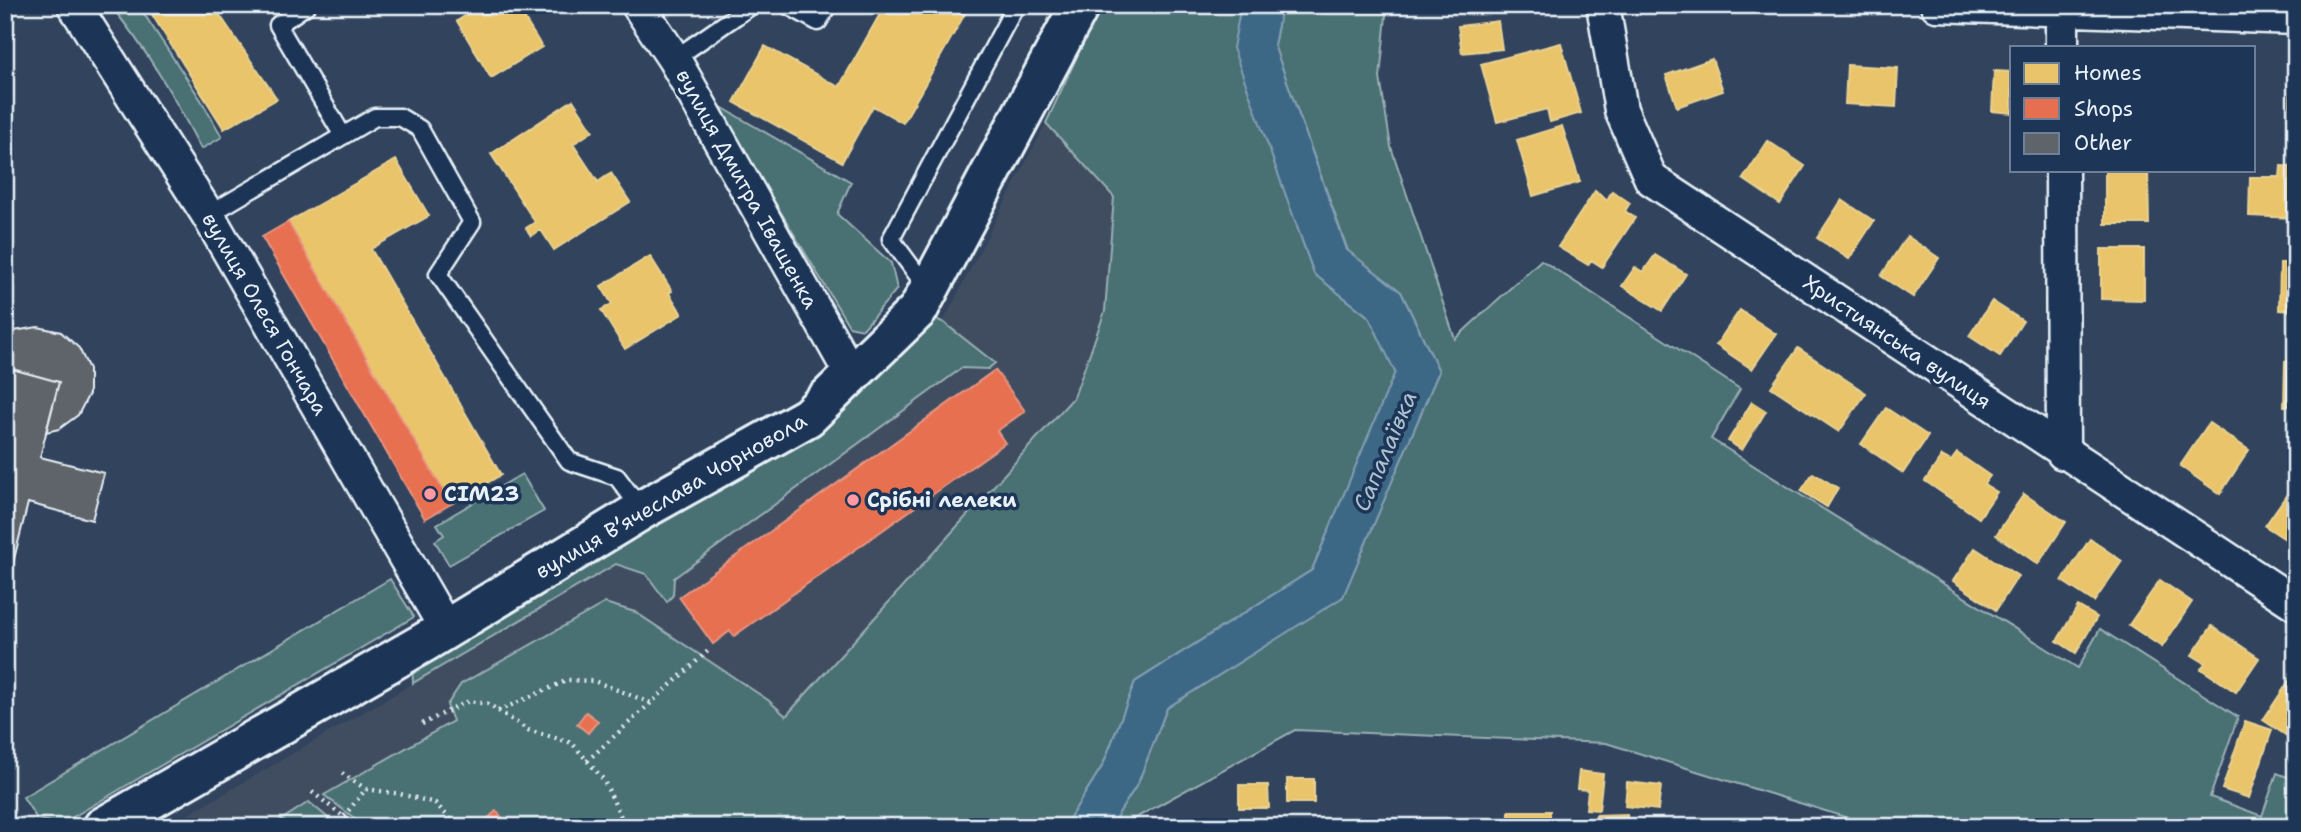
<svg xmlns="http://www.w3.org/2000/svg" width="2301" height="832" font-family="'Shantell Sans',sans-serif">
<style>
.built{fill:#3f4d61}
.green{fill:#4a6f72;stroke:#99b0b5;stroke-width:2}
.water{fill:#3e6785;stroke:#829eb3;stroke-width:2}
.homes{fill:#e9c46a;stroke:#e9d295;stroke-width:2}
.shops{fill:#e76f51;stroke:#e79683;stroke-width:2}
.building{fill:#5f646a;stroke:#e8f1f8;stroke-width:2}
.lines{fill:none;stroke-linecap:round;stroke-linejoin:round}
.service-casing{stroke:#e8f1f8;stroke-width:21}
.minor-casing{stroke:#e8f1f8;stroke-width:37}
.tertiary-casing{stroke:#e8f1f8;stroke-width:44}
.path{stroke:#e8f1f8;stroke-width:4.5;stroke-dasharray:2 5;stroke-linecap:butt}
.service{stroke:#1d3557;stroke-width:16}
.minor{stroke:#1d3557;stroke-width:32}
.tertiary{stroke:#1d3557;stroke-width:38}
.poi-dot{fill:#ff9aa2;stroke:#1d3557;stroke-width:2.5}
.labels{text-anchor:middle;stroke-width:7;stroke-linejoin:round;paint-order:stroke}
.street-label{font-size:21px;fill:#e8f1f8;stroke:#1d3557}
.poi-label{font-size:21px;font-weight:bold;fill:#e8f1f8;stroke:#1d3557;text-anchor:start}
.water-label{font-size:23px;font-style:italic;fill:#acc1d0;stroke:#1d3557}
</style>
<rect width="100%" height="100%" fill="#31435d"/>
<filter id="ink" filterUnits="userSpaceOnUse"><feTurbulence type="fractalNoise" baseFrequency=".0143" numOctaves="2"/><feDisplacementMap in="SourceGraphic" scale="14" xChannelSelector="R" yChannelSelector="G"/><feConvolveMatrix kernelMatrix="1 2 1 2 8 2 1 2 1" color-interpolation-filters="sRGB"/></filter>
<g filter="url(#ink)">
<path class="built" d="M1046 123 1114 196 1105 311 1074 397 786 716 768 701 726 827H167L834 437 943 322Z"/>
<path class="green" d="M110 5H138L201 100 222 137 201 149C175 99 147 49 110 5Z
M1101 5H1241L1234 48 1314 274 1369 317 1396 372 1312 570 1135 682 1103 765 1064 827H366L324 795 453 721 447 705 461 684 605 603 635 612 768 700 786 716 1074 397 1105 311 1114 197 1046 123Z
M1282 5H1387L1380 78 1391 147 1455 339 1541 260 1740 389 1711 439 2078 668 2100 629 2238 717 2210 797 2262 816 2277 773 2296 780V827H1877L1606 743 1295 730 1130 821 1128 827H1110L1138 783 1167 708 1343 596 1439 371 1401 292 1348 251 1274 45Z
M716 104 851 182 837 214 891 263 897 289 863 329 849 326Z
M932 318 943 322 995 363 988 369 962 368 674 578 673 595 667 602 646 574 616 564 413 683 412 667Z
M522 474 544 511 449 565 435 541 444 535 437 524Z
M390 579 414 617 61 824 37 819 23 797Z
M309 802 339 827H270Z"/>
<path class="water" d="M1241 5H1282L1274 45 1347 250 1401 292 1439 371 1343 597 1167 708 1138 783 1110 827H1064L1103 765 1135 682 1312 570 1395 372 1369 317 1314 274 1233 48Z"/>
<path class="homes" d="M146 5H213L277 99 224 129Z
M482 5H516L542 47 491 78 457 21Z
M885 5H970L903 123 873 106 842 162 734 102 765 46 839 87Z
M1498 21 1502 49 1462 53 1458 26Z
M1561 43 1581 113 1550 122 1547 109 1497 122 1481 64Z
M1712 59 1723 91 1677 107 1666 75Z
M1847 65 1898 68 1896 107 1845 104Z
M1994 71 2012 72V113L1992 111Z
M2291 84H2296V140L2289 139Z
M573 100 593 131 573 144 598 182 611 173 630 202 554 250 541 230 531 236 526 228 535 222 491 154Z
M1562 126 1580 182 1533 196 1517 140Z
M1768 141 1805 166 1780 204 1743 179Z
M396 160 429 216 371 249 501 475 451 504 288 222Z
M2281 166 2296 167V218L2249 216 2250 177H2280Z
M2105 170H2148L2149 224H2105Z
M1595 191 1607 200 1612 191 1630 203 1625 211 1635 218 1602 267 1591 260 1588 265 1558 247Z
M1842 200 1874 221 1849 259 1817 238Z
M1907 236 1939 258 1913 297 1881 276Z
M2101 249H2144V300L2101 299Z
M1655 255 1686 274 1662 311 1622 286 1635 267 1643 272Z
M650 256 672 291 669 293 682 314 625 349 601 310 612 304 601 286Z
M2280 263H2296V311L2279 310Z
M1992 301 2023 321 2000 356 1969 336Z
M1740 310 1776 334 1752 369 1716 345Z
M1798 348 1866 393 1839 432 1771 387Z
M2285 361H2296V406H2284Z
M1752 402 1766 411 1742 450 1728 441Z
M1886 408 1928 436 1903 473 1861 444Z
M2209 423 2249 450 2220 494 2180 466Z
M1957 453 1990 476 1984 484 1997 492 1979 518 1925 481 1942 456 1951 461Z
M1813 473 1838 488 1827 507 1801 491Z
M2294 484 2296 485V546L2265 526Z
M2024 494 2066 522 2038 564 1996 535Z
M2090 539 2122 561 2094 602 2062 581Z
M1975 548 2018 576 1996 610 1953 581Z
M2160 580 2192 602 2162 647 2129 625Z
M2078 606 2097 617 2076 653 2057 641Z
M2212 626 2259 658 2236 692 2201 669 2205 663 2192 655Z
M2291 678 2296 682V742L2263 720Z
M2245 721 2272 730 2249 798 2222 789Z
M1579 771 1603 774 1599 810 1586 809 1588 790 1577 789Z
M1287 779H1314V803H1287Z
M1627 782 1661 786 1658 810 1625 806Z
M1239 785H1268L1269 808H1239Z
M1509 811H1550V827H1509Z
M1627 814 1628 827H1597L1596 815Z"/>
<path class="shops" d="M288 222 451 504 425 519 262 237Z
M995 370 1025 411 997 431 1005 443 734 636 730 631 713 644 679 597Z
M586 712 598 721 588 733 577 724Z
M496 811 511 827H488L484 822Z"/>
<path class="building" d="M38 327 61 332 79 348 89 369V394L78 415 59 429 46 432 59 382 12 369 5 396V338L14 331Z
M12 369 59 382 40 457 104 473 92 520 28 503 11 571 5 569V396Z"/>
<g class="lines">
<g class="service-casing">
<path id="service" d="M307 5 278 25 343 136
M787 5 818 22 828 5
M674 59 752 5
M208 215 375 117H400L420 129 472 222 438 274 569 461 617 477 642 510
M927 288 891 239 1016 5"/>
</g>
<g class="minor-casing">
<path id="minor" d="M74 5 208 215 446 629
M638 5 674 59 852 376
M1603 5 1621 110 1651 179 2296 604
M1937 5 2296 18
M2062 9V47
M2062 170 2063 453"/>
</g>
<g class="tertiary-casing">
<path id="tertiary" d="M103 827 425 642 642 510 808 417 918 310 1080 5"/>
</g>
<path class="path" d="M498 711 568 680 594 681 651 703
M422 724 469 701 488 704 528 730 572 743 603 779 623 821V827
M587 761 709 650
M342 773 366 789
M312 792 357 827
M344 816 366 789 400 794 435 803 458 827"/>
<use href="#service" class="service"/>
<use href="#minor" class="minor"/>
<use href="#tertiary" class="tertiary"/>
</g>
</g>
<g class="poi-dot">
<circle cx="430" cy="494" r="7"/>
<circle cx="853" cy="500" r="7"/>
</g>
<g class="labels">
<g class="street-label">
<text transform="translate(747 189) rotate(61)" y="7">вулиця Дмитра Іващенка</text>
<text transform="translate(265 314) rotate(60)" y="7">вулиця Олеся Гончара</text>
<text transform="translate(1897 342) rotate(34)" y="7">Християнська вулиця</text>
<text transform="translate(671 496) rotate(-30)" y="7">вулиця Вʼячеслава Чорновола</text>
</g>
<g class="poi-label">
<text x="444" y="501">СІМ23</text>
<text x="867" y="507">Срібні лелеки</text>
</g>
<g class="water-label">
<text transform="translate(1385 451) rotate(-67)" y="8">Сапалаївка</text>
</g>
</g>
<rect width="2301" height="832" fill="none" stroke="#1d3557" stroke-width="28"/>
<rect x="14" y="14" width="2273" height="804" fill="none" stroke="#e8f1f8" stroke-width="2.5" filter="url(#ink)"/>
<rect x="2010" y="46" width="245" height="126" fill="#1d3557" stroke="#6e8097" stroke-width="2"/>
<rect x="2024" y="63" width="35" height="21" fill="#e9c46a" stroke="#6e8097" stroke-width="2"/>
<text x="2074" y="80" font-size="21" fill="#e8f1f8">Homes</text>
<rect x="2024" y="98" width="35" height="21" fill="#e76f51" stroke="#6e8097" stroke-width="2"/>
<text x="2074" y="116" font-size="21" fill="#e8f1f8">Shops</text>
<rect x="2024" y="133" width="35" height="21" fill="#5f646a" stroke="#6e8097" stroke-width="2"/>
<text x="2074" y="150" font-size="21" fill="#e8f1f8">Other</text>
</svg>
